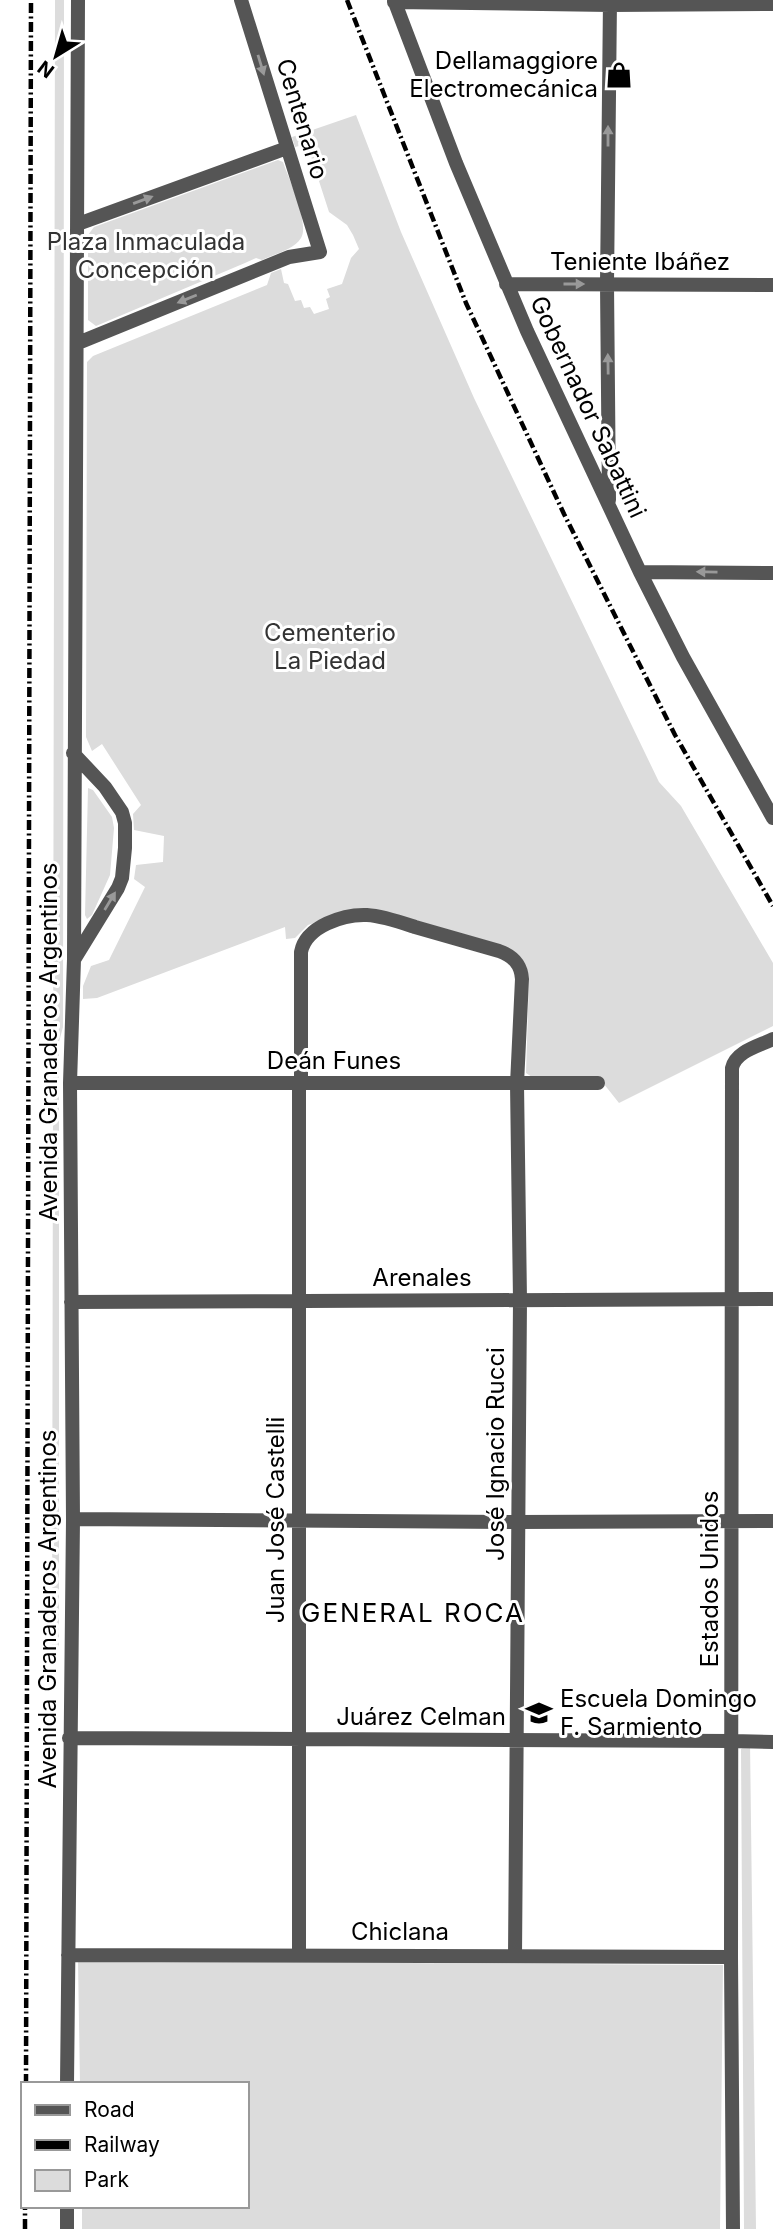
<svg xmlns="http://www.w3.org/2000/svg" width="773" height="2229" font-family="Inter,sans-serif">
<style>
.green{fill:#dcdcdc}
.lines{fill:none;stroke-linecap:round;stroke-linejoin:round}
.minor{stroke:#555;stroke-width:14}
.rail{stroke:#000;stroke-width:4.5;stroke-dasharray:10 3.5 2 3.5;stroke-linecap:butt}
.oneway{fill:#999}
.labels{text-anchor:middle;stroke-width:6;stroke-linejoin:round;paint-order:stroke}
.poi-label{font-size:24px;fill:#000;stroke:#fff;text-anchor:end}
.street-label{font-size:24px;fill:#000;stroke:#fff}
.park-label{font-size:24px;fill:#333;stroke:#fff}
.neighbourhood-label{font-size:26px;letter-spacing:2px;fill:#000;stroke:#fff}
</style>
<rect width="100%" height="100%" fill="#fff"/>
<path class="green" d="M55 0H64L63 1027 59 1042V1647L52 1653Z
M356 115 401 232 474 398 659 782 681 806 773 963V1026L619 1103 600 1079 532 1077 526 1073 529 979 525 964 344 912 308 925 295 938 286 939 285 927 97 998 83 999V986L91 966 109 960 145 887 134 879 136 865 163 862 164 836 134 830 133 814 141 805 102 744 92 751 86 737 87 362 93 356 267 285 271 273 281 269 284 283 288 284 295 301 301 300 304 308 310 307 314 314 329 309 326 299 330 297 327 289 342 284 351 258 359 249 353 235 347 225 329 212 307 144 295 147 292 137Z
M278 160 283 162C288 177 310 224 301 238 294 250 274 254 262 260L256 258 245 263 96 326 88 320V235L94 227Z
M88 788 93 790 112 817 114 828 110 875 92 915 87 919 85 915Z
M750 1741 756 2229H744L741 1749Z
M78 1961 723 1965 720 2229H82V2206H247V2084H80Z"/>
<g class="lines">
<path class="minor" d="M394 0 456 163 527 331 640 572 683 657 773 818
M394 2 610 5 773 4
M78 224 287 148
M506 284 773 285
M78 343 289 257 320 252 241 0
M609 500 607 284 610 0
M640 572 773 573
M73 753 105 787 122 812 125 823V848L122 878 118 888 75 958
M70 1083H598
M301 1084V952C306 926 344 914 367 915 383 916 400 922 415 927 443 935 471 943 499 951 513 956 521 964 522 979L517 1084 520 1300 515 1956
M71 1302 773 1299
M73 1519 517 1522 773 1521
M69 1738 732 1741 773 1742
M68 1955 731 1957
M299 1955V1084
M67 2084 73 1519 70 1083 74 959 78 0
M67 2229V2206
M733 2229 731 1957 732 1068C736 1051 759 1046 773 1039"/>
<path class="rail" d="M347 0 466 303 564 514 675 735 773 906
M26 2084 31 0
M25 2229V2206"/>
</g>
<defs><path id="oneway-solid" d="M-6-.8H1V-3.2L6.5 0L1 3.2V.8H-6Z" transform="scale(1.75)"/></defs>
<g class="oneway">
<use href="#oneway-solid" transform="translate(261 65) rotate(73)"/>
<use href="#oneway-solid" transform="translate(608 136) rotate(-90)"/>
<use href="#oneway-solid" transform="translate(143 200) rotate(-20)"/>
<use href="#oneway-solid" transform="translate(574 284)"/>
<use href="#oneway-solid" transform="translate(187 299) rotate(158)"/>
<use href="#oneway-solid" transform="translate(608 364) rotate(-91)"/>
<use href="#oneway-solid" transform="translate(707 572) rotate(-179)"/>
<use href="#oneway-solid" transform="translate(110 901) rotate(-59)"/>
</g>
<defs>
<g id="shop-bare" transform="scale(2.1)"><path d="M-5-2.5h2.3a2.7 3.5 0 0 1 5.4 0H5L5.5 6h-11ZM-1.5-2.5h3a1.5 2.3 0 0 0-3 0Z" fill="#000" stroke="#fff" stroke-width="2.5" paint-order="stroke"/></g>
<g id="school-bare" transform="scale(2.1)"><path d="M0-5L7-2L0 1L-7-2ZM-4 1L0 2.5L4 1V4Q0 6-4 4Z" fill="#000" stroke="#fff" stroke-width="2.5" paint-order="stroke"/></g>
</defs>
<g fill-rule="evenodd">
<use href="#shop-bare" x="619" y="75"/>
<use href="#school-bare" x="539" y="1713"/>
</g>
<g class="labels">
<g class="poi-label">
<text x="598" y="69">Dellamaggiore<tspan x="598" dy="28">Electromecánica</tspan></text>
<text x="560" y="1707" text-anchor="start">Escuela Domingo<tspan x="560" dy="28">F. Sarmiento</tspan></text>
</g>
<g class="street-label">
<text transform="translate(302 119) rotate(73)" y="8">Centenario</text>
<text x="640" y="270">Teniente Ibáñez</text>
<text transform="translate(588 407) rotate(65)" y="8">Gobernador Sabattini</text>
<text transform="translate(49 1042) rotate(-90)" y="8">Avenida Granaderos Argentinos</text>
<text x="334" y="1069">Deán Funes</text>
<text x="422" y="1286">Arenales</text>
<text transform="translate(496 1454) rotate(-90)" y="8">José Ignacio Rucci</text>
<text transform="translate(276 1520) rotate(-90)" y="8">Juan José Castelli</text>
<text transform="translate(710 1579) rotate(-90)" y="8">Estados Unidos</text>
<text transform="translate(48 1609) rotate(-90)" y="8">Avenida Granaderos Argentinos</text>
<text x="421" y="1725">Juárez Celman</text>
<text x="400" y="1940">Chiclana</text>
</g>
<g class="park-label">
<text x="146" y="250">Plaza Inmaculada<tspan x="146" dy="28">Concepción</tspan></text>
<text x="330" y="641">Cementerio<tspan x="330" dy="28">La Piedad</tspan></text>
</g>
<g class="neighbourhood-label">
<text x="413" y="1622">GENERAL ROCA</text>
</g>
</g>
<rect x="21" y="2082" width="228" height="126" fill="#ffffff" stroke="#999999" stroke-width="2"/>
<rect x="35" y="2105" width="35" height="10" fill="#555555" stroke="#999999" stroke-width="2"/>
<text x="84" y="2117" font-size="21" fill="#000000">Road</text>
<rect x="35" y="2140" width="35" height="10" fill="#000000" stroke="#999999" stroke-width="2"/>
<text x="84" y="2152" font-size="21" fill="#000000">Railway</text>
<rect x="35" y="2170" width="35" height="21" fill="#dcdcdc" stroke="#999999" stroke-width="2"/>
<text x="84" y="2187" font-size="21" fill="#000000">Park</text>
<g transform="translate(56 56) rotate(217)" stroke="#ffffff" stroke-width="5" paint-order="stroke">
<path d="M0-5L12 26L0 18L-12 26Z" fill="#000000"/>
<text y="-10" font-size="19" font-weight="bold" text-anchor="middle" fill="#000000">N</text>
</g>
</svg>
